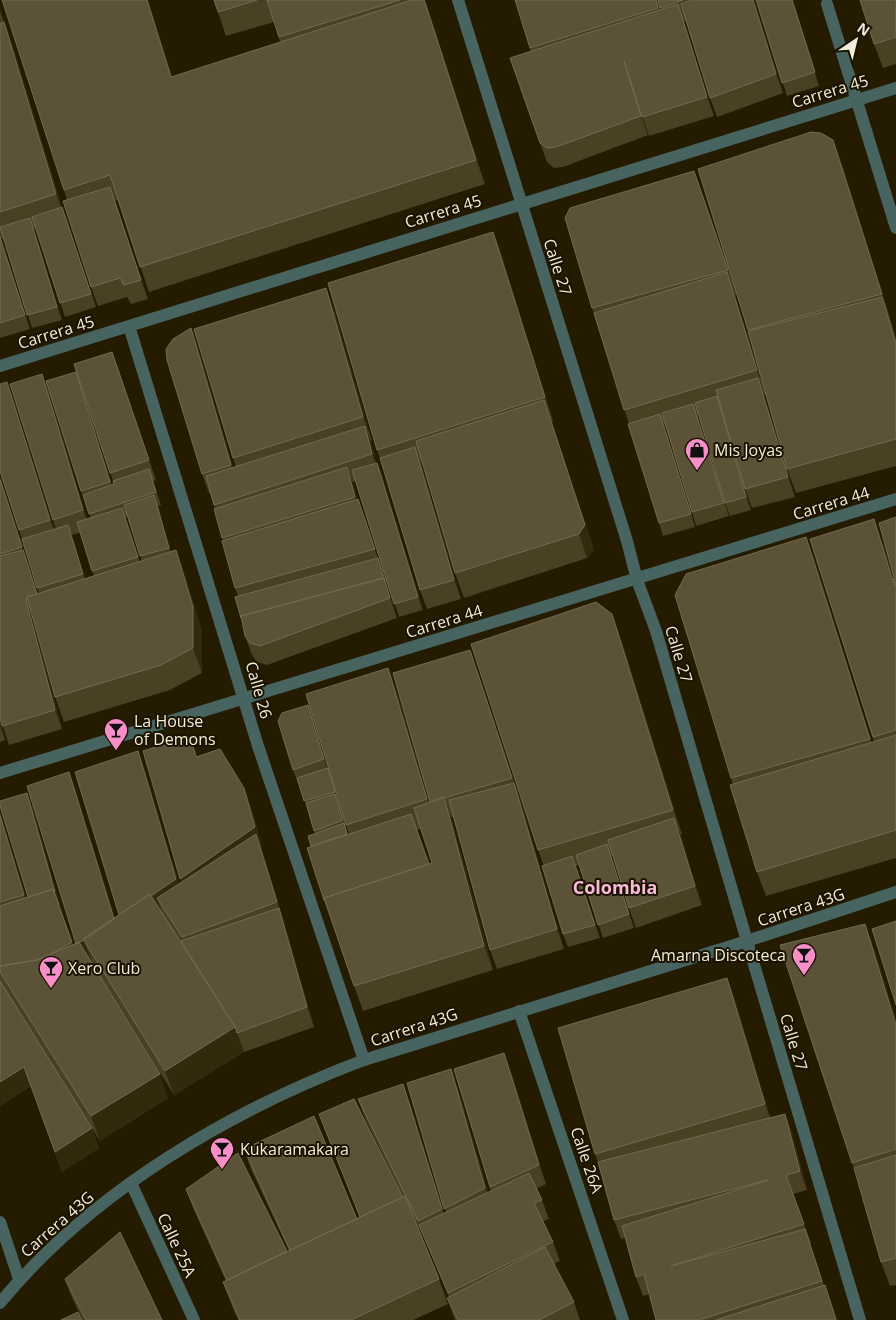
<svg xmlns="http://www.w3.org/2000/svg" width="896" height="1320" font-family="'Open Sans',sans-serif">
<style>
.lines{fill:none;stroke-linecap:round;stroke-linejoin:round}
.minor{stroke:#476460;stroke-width:12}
.tertiary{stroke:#476460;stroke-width:12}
.wall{fill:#4a4024;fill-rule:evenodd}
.shaded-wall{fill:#33290d}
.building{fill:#5c5237;stroke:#736a51}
.labels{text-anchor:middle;stroke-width:4;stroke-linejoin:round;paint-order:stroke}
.street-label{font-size:16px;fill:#f2ecdb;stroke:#1b1200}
.poi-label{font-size:16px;fill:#f2ecdb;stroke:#1b1200;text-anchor:start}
.neighbourhood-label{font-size:18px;font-weight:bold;fill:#f7bad9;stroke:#1b1200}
</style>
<rect width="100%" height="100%" fill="#241b00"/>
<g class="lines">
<path class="minor" d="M827 4 896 228
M129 326 258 746 364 1060
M0 366 896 88
M747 941 860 1320
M519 1011 623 1320
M131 1183 194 1320
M0 1222 19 1279"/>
<path class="tertiary" d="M458 0 627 541 637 580 656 631 747 941
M0 773 896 499
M0 1303C92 1191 231 1110 364 1060L747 941 896 892"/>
</g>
<path class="wall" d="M148 0 172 77 280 42 274 22 226 36 214 0H425L432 21 485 184 149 292 118 200 115 201 148 299 131 304 127 297 98 306 91 287 67 200 64 190Z
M515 0H657L660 10H661L658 0H754L783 93 717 117 710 98 686 21H684L714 116 649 136 638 105 648 135 563 167 554 168 547 162 540 143 531 52Z
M756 0H793L819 86 787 96Z
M896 0V64L883 68 874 44Z
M0 9 13 47 62 208V207L67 221 96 307 65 317 36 228 34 229 62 320 32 328 3 238 1 239 30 329 0 338Z
M842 164 890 318 896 339V466L796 493 787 469 766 394 764 395 795 497 752 508 745 489 721 408 751 510 730 516 725 503 699 415H697L729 516 696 526 692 512 665 425H664L695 527 663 536 659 523 629 424 592 308 703 195 736 291ZM737 294 748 331 761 378 735 295Z
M493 232 502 256 553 421 552 422 594 550 587 558 464 598 455 573 422 463H421L461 599 427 609 420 590 381 461 377 450Z
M326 288 335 313 372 441H371L376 463H377L382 476 423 610 399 617 356 481 352 482 357 500 382 569 397 618 267 665 257 662 252 655 245 636 238 596 235 588 222 538 215 509 210 493H209L202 474 191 328 198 347 233 468 236 467 233 458Z
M74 364 119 371 156 480 153 481 161 505 158 506 171 552 176 550 185 575 202 631V673L170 690 64 722 55 697 33 619 62 729 9 745 0 718V476L38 594 39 593 19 530 7 382 14 401 54 529H56L53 520 42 374 49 393 87 519 91 518 81 491 76 372 112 485 114 484ZM128 516 142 561 140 562 125 517ZM80 533 94 576 85 579 71 535Z
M896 517V858L766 896 757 872 731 778 806 537 815 561 872 743 874 742 810 539 883 543 894 578 879 523Z
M621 639 682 834 680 835 702 905 636 928 629 908 613 855 611 856 634 928 603 938 579 865 576 866 600 938 568 947 563 934 544 866 538 850Z
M388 668 397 692 429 802H430L477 669 521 802 564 949 497 969 490 950 453 817H451L493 970 363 1011 324 900 311 846 315 833 299 783H298L293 770 308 705 330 775 348 834H349L346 825ZM421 829 432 863 429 864 417 830Z
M0 722 5 740 0 742Z
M138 751 145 770 179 884 181 882 198 757 244 788 251 807 262 846 261 847 284 922 314 1027 244 1052 174 1095 92 964 91 959 90 960 168 1098 100 1141 63 1082 92 1128 99 1148 62 1172 31 1086 0 1106V812L26 898 28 897 32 806 60 905H59L73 945 76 944 69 772 76 792 115 918 119 915Z
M865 924 874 949 896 1020V1285L890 1286 881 1262 856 1174 852 1163Z
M727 978 736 1003 770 1118 785 1114 792 1133 807 1190 793 1194 811 1243 810 1244 824 1285 832 1304 837 1320H656L649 1294 643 1296 636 1277 625 1238 621 1239 614 1220 598 1162 595 1154Z
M451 1069 458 1089 488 1192 491 1191 454 1069 511 1072 546 1184 536 1189 542 1200 549 1219 543 1221 553 1242 560 1261 554 1264 574 1302 580 1320H455L447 1298 449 1297 425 1240 414 1217 439 1279 448 1304 413 1320H238L232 1306 223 1282 226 1281 193 1208 186 1189 287 1251H289L251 1169 244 1149 357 1219 360 1217 319 1114 403 1197V1196L365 1118 358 1099 403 1084 410 1103 444 1213 446 1212 407 1083Z
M65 1279 162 1320H83L72 1298Z"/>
<path class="shaded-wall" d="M147 0H148L180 101 171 77Z
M425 0 432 21 485 184 476 160Z
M753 0H754L783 93 776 74Z
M792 0H793L819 86 815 72Z
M678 4 685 24 714 116 707 97Z
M0 9 13 47 65 219 56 194 0 12Z
M624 61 631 80 648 135 641 116Z
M833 140 842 164 890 318 882 294Z
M694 171 703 195 737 294 728 270Z
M110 187 117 206 148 299 141 280Z
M30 218 34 231 62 320 57 307Z
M493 232 502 256 553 421 545 397Z
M0 236 30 329 25 315Z
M727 272 736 297 766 394 757 370Z
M326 288 335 313 372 441 363 417Z
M882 297 896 339V343Z
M191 328 198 347 238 484 231 465Z
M112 352 119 371 156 480 149 460Z
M76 372 80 385 115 496 110 482Z
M42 374 49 393 90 529 83 510Z
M758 378 765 398 795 497 788 477Z
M7 382 14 401 58 540 50 520Z
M717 396 722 410 751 510 746 497Z
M544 400 553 425 594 550 587 558 579 534Z
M693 404 698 417 729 516 724 503Z
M660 414 665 428 695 527 691 514Z
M365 426 372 445 379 473 372 454Z
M415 447 422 466 461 599 454 580Z
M377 463 382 476 423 610 418 597Z
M347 467 354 486 362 517 355 497Z
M0 476 30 569 44 614 37 594 0 479Z
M154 495 158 508 174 561 169 548Z
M874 519 883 543 896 586V591Z
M68 525 73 538 88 587 83 574Z
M806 537 815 561 878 763 870 739Z
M176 550 185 575 202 631V673L193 648Z
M378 558 391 597 397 618 390 598Z
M26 600 33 619 62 729 55 710Z
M612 614 621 639 682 834 673 810Z
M470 650 521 802 564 949 557 929 515 786Z
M388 668 397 692 435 824 427 799Z
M308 705 313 719 329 772 324 759Z
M0 722 5 740 0 726Z
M190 736 197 755 203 777 196 757Z
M138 751 145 770 183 898H157L162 913 127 937Z
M69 772 76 792 122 940 94 957Z
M244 788 251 807 262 846 261 847 284 922 277 902 187 898 180 879Z
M27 793 32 806 60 905 55 892Z
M444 797 452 822 493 970 484 946Z
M0 812 31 914 24 895 0 815Z
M674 818 682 838 702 905 695 886Z
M607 844 612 858 634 928 629 914Z
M279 908 286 928 314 1027 307 1007Z
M865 924 874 949 896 1020V1025Z
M84 940 91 959 83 964 76 944Z
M727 978 736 1003 774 1128 765 1104Z
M235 1027 244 1052 174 1095 165 1071Z
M504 1053 511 1072 546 1184 539 1165Z
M24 1067 31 1086 0 1106V1082Z
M451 1069 458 1089 492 1208 485 1188Z
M160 1074 168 1098 100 1141 91 1116Z
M403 1084 410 1103 449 1228 442 1209Z
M785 1114 792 1133 807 1190 800 1171Z
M92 1128 99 1148 62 1172 55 1152Z
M825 1285 832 1304 837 1320H836Z"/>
<path class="building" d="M2 0H147L171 77 412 0H424L476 160 140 267 110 175 64 190Z
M214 0H257L218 12Z
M267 0H400L279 37Z
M515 0H656L658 8 530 48Z
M658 0H683L660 8Z
M692 0H753L776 74 710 98 681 4Z
M756 0H792L815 72 782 83Z
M860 0H896V37L874 44Z
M678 4 707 97 642 117 624 61 641 116 556 147 547 148 540 143 510 58Z
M4 22 56 194 0 212V24Z
M811 132 821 133 833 140 882 294 748 330 698 169Z
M694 171 728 270 592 308 565 218 570 208Z
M110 187 141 280 124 285 120 278 91 287 63 201Z
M62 207 91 294 60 303 32 217Z
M30 218 57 307 27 315 0 227Z
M493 232 545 397 377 450 328 283Z
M0 237 25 315 0 323Z
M727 272 757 370 624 410 594 313Z
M326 288 363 417 233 458 194 329Z
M882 297 896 343V439L787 469 748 331Z
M191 328 231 465 202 474 167 360 166 349 173 339Z
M112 352 149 460 110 473 74 364Z
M76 372 110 482 81 491 46 381Z
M42 374 83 510 53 520 10 384Z
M758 378 788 477 745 489 716 390Z
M7 382 50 520 19 530 0 471V384Z
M717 396 746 497 725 503 695 403Z
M544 400 585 525 579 534 455 573 416 441Z
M693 404 724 503 692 512 662 413Z
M660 414 691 514 659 523 628 424Z
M365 426 372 454 214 505 206 476Z
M415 447 454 580 420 590 380 458Z
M377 463 418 597 394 604 352 470Z
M347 467 355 497 222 538 214 509Z
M149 469 156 492 89 514 83 495 114 484 113 481Z
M0 479 22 547 0 554Z
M154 495 169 548 140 556 124 505Z
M358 499 375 549 235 588 222 541Z
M122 508 138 557 92 571 77 522Z
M896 517V576L894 577 879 523Z
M874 519 896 591V730L873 737 810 539Z
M68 525 83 574 37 588 22 539Z
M806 537 870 739 731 778 675 595 686 574Z
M23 550 37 594 27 597V599L26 600 55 710 2 726 0 718V556Z
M176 550 193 607V648L161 665 55 697 27 597Z
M378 558 385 581 384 578 241 616V618L235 597Z
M384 578 390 598 260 646 250 643 245 636 241 616Z
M896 578V587L893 579Z
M596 602 612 614 673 810 538 850 471 644Z
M470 650 512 778 444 798V797L430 802 393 673Z
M388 668 427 799 346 825 306 694Z
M308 705 324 759 293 770 278 721 282 713Z
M896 735V830L757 872 730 785Z
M190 736 196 757 220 749 244 788 255 827 180 879 143 751Z
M138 751 176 879 151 896 150 894 119 915 75 772Z
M328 768 335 792 304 801 297 778Z
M69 772 114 919 84 940 76 944 27 786Z
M514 783 557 929 490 950 449 800Z
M27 793 55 892H54L53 889 28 897 0 806V801Z
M335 794 343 820 314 831 306 803Z
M444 797 484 946 354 986 324 898 432 863 414 808Z
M411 814 429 864 324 898V900L307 848Z
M0 815 24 895 0 902Z
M674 818 695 886 629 908 608 840Z
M344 823 347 834 311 846 308 836Z
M256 834 277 902 182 937 157 898Z
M607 844 629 914 598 925 576 855Z
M572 856 595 925 563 934 542 866Z
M53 889 72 942 47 956 37 960 0 966V906Z
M150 894 235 1027 165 1071 83 939Z
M279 908 307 1007 237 1033 235 1027 181 941Z
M896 921V1005L872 929Z
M865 924 896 1025V1149L852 1163 780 945Z
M79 942 160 1074 91 1116 0 972V966L37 960Z
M727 978 765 1104 595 1154 558 1028Z
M0 981 92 1128 55 1152 24 1067 0 1082Z
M504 1053 539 1165 490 1187 454 1069Z
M451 1069 485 1188 444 1209 407 1083Z
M403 1084 442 1209 418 1221 358 1099Z
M354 1099 403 1197 360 1217 319 1114Z
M785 1114 800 1171 786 1175 804 1224 671 1266 805 1229 822 1281 699 1320H656L644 1274 636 1277 622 1226 768 1180 614 1220 598 1162Z
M314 1116 357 1219 290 1250 244 1149Z
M238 1153 287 1251 227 1280 186 1189Z
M896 1155V1258L881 1262 854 1168Z
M529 1173 542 1200 534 1203 553 1242 448 1293 419 1225Z
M405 1196 439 1279 351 1320H240L223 1282Z
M120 1232 162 1320H86L65 1279Z
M545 1247 574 1302 539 1320H458L447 1298Z
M825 1285 836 1320H716Z
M78 1312 82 1320H61Z"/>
<defs>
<g id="shop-pin" transform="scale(1.25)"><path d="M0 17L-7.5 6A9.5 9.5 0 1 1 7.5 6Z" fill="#f98fc9" stroke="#1b1200"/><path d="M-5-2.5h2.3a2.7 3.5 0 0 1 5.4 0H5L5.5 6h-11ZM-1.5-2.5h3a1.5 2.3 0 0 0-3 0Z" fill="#111"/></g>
<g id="bar-pin" transform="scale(1.25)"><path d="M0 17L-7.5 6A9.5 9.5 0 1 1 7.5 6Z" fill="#f98fc9" stroke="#1b1200"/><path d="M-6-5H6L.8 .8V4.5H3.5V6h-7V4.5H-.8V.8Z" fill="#111"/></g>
</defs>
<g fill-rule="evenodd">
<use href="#shop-pin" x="697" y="450"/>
<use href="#bar-pin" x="116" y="730"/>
<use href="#bar-pin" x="804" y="955"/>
<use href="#bar-pin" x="51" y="968"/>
<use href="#bar-pin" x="222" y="1149"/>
</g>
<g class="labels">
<g class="street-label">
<text transform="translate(830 91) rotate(-17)" y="6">Carrera 45</text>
<text transform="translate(443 211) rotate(-17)" y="6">Carrera 45</text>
<text transform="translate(558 267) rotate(72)" y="6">Calle 27</text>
<text transform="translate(56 332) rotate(-17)" y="6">Carrera 45</text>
<text transform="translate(831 503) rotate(-17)" y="6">Carrera 44</text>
<text transform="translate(444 621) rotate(-17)" y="6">Carrera 44</text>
<text transform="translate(679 654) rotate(73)" y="6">Calle 27</text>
<text transform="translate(259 690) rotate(74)" y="6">Calle 26</text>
<text transform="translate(801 907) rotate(-18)" y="6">Carrera 43G</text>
<text transform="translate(414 1027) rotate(-18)" y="6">Carrera 43G</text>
<text transform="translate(794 1042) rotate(73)" y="6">Calle 27</text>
<text transform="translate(587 1160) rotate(71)" y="6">Calle 26A</text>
<text transform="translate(57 1224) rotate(-41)" y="6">Carrera 43G</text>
<text transform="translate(177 1245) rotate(65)" y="6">Calle 25A</text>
</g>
<g class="poi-label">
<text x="714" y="456">Mis Joyas</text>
<text x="134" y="727">La House<tspan x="134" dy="18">of Demons</tspan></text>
<text x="786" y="961" text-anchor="end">Amarna Discoteca</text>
<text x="68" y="974">Xero Club</text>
<text x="240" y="1155">Kukaramakara</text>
</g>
<g class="neighbourhood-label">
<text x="615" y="894">Colombia</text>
</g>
</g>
<g transform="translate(856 40) rotate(35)" stroke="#1b1200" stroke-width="4" paint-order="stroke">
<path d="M0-4L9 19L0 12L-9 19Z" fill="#f2ecdb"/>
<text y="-8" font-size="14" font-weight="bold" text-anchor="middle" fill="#f2ecdb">N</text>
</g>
</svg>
